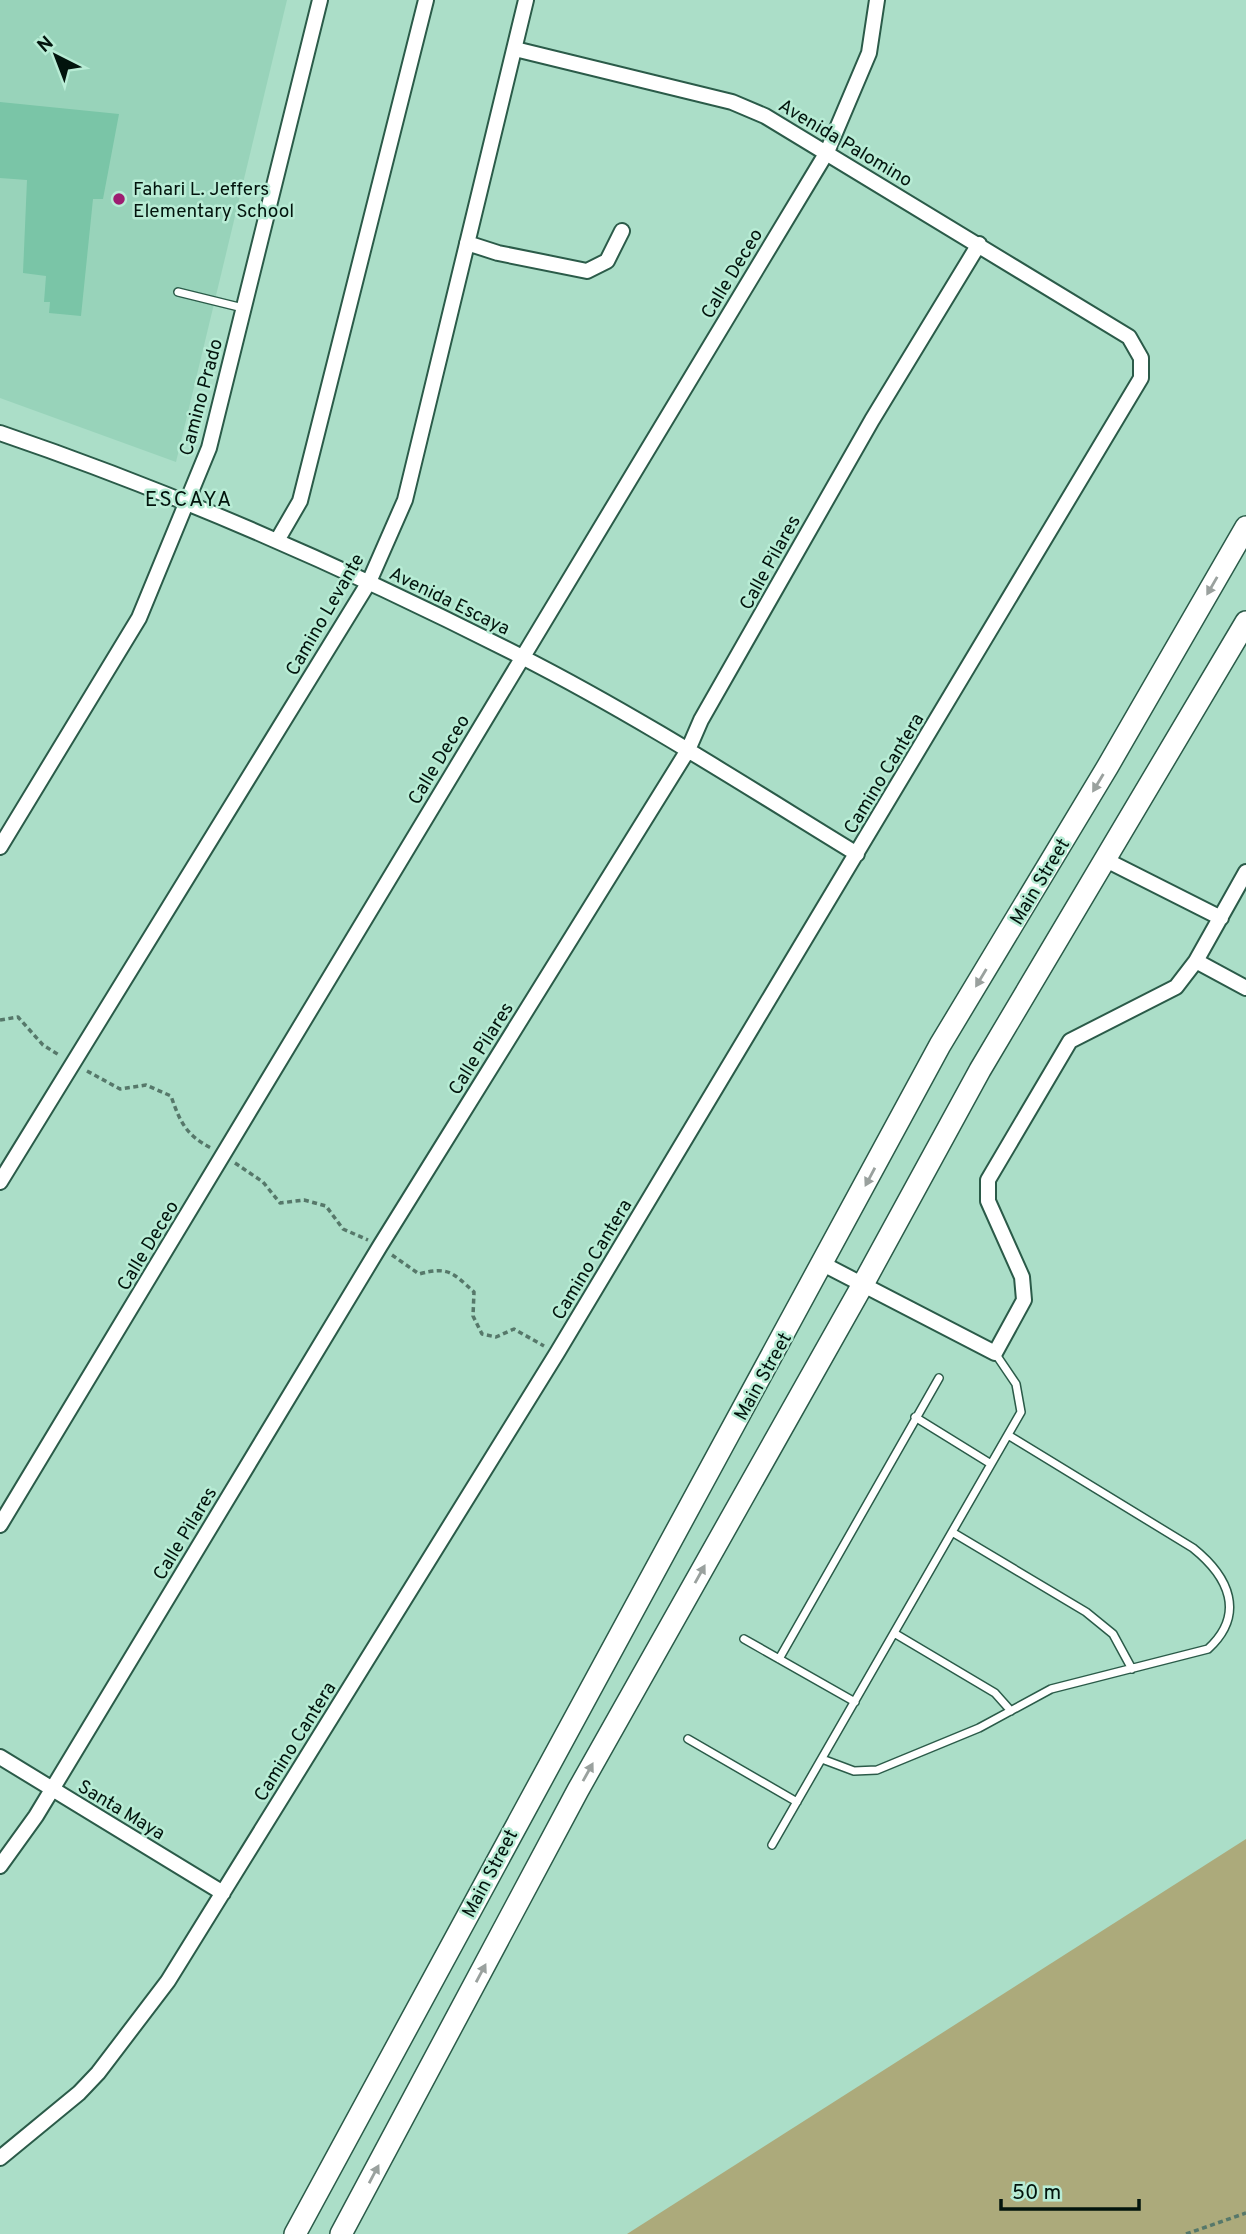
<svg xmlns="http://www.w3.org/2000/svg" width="1246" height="2234" font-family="Overpass,sans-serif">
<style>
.built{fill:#98d3ba}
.green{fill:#acaa7b}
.building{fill:#7ac5a7}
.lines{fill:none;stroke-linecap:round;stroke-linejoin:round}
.service-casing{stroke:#2b5b49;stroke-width:10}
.minor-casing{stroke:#2b5b49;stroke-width:18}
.secondary-casing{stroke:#2b5b49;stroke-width:24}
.path{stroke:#56786a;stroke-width:3.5;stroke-dasharray:5 3.5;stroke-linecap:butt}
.service{stroke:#fff;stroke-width:7}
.minor{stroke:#fff;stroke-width:14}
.secondary{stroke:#fff;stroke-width:21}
.oneway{fill:#9aa19e}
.poi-dot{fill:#9d1d71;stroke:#b8ecd5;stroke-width:2.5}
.labels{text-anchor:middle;stroke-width:5;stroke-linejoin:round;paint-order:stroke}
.street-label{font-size:19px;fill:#02140d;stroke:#b8ecd5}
.poi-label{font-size:19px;fill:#02140d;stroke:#b8ecd5;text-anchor:start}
.neighbourhood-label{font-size:21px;letter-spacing:2px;fill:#02140d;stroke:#b8ecd5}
</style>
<rect width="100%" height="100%" fill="#abdec8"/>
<path class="built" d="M0 0H287L176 462 0 398Z"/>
<path class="green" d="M1246 1839V2234H627Z"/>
<path class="building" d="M0 102 119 114 103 199H93L81 316 49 313 50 302H44L46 276 23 273 27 180 0 178Z"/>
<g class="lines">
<g class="service-casing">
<path id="service" d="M178 292 243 308
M915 1417 991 1464
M952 1532 1086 1612 1113 1634 1132 1669
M894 1633 995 1693 1011 1711
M744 1639 855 1702
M779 1659 939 1378
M688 1739 797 1802
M822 1759 854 1771 877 1770 979 1728 1051 1689 1208 1649C1246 1614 1229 1577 1193 1548L1008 1435
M772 1845 1021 1412 1016 1384 995 1353"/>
</g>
<g class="minor-casing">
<path id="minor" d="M467 243 498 253 587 271 607 261 622 231
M0 433C179 494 351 570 520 656 636 715 746 786 857 854
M278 539 300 501 426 0
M0 847 139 618 209 448 320 0
M1104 859 1221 918
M1196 961 1246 988
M0 1182 369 582 405 500 526 0
M823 1264 995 1353 1024 1300 1022 1277 988 1201V1180L1070 1041 1176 987 1196 961 1246 872
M0 1525 827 152 869 53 877 0
M0 1757 223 1893
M0 1866 36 1816 380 1246 688 750 701 720 872 420 979 244
M0 2158 79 2093 98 2073 168 1981 557 1353 1141 378V358L1129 337 765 116 732 102 515 49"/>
</g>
<g class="secondary-casing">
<path id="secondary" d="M295 2234 940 1045 1108 766 1246 527
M341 2234 578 1790 862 1286 980 1070 1246 622"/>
</g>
<path class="path" d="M0 1020 18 1017 43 1045 59 1055
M87 1071 120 1089 146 1085 171 1096C180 1122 186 1135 211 1148
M235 1163 263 1182 280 1203 304 1200 326 1206 343 1229 368 1240
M392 1255 419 1274C449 1266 453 1273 474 1292L473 1316 482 1334 496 1337 514 1329 544 1346
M1186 2234 1246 2213"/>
<use href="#service" class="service"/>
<use href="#minor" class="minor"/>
<use href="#secondary" class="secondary"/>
</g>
<defs><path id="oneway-solid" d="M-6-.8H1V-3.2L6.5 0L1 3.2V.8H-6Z" transform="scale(1.75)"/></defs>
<g class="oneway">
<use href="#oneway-solid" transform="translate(1212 586) rotate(120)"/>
<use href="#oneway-solid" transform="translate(1098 783) rotate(121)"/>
<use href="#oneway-solid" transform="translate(981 978) rotate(121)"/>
<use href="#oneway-solid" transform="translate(870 1177) rotate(118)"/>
<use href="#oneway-solid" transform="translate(700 1574) rotate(-61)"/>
<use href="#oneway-solid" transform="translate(588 1772) rotate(-61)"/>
<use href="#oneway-solid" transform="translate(481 1973) rotate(-62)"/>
<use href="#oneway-solid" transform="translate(374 2174) rotate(-62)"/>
</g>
<circle class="poi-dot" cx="119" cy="199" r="7"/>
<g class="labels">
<g class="street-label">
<text transform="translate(846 142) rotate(31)" y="7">Avenida Palomino</text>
<text transform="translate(731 273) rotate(-59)" y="7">Calle Deceo</text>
<text transform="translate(200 397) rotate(-75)" y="7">Camino Prado</text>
<text transform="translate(769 562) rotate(-61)" y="7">Calle Pilares</text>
<text transform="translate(450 600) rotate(26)" y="7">Avenida Escaya</text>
<text transform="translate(324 614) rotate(-60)" y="7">Camino Levante</text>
<text transform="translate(438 759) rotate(-59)" y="7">Calle Deceo</text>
<text transform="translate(883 773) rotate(-59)" y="7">Camino Cantera</text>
<text transform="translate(1039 881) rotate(-59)" y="7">Main Street</text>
<text transform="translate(480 1048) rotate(-58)" y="7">Calle Pilares</text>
<text transform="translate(147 1245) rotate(-59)" y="7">Calle Deceo</text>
<text transform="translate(591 1259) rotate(-59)" y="7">Camino Cantera</text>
<text transform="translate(762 1376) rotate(-61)" y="7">Main Street</text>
<text transform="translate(184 1533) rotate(-59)" y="7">Calle Pilares</text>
<text transform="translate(294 1741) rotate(-58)" y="7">Camino Cantera</text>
<text transform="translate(122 1809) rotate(31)" y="7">Santa Maya</text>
<text transform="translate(489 1873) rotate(-62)" y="7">Main Street</text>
</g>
<g class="poi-label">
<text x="133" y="195">Fahari L. Jeffers<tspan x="133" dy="22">Elementary School</tspan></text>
</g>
<g class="neighbourhood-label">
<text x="189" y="506">ESCAYA</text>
</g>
</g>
<g transform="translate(56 56) rotate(318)" stroke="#b8ecd5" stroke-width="5" paint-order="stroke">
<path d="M0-5L12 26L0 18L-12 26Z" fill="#02140d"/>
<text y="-10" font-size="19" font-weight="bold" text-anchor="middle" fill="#02140d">N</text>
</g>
<path d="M1001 2199v10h138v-10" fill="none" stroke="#02140d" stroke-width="3.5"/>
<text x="1012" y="2199" font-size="21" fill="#02140d" stroke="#b8ecd5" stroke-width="5" paint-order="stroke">50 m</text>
</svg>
